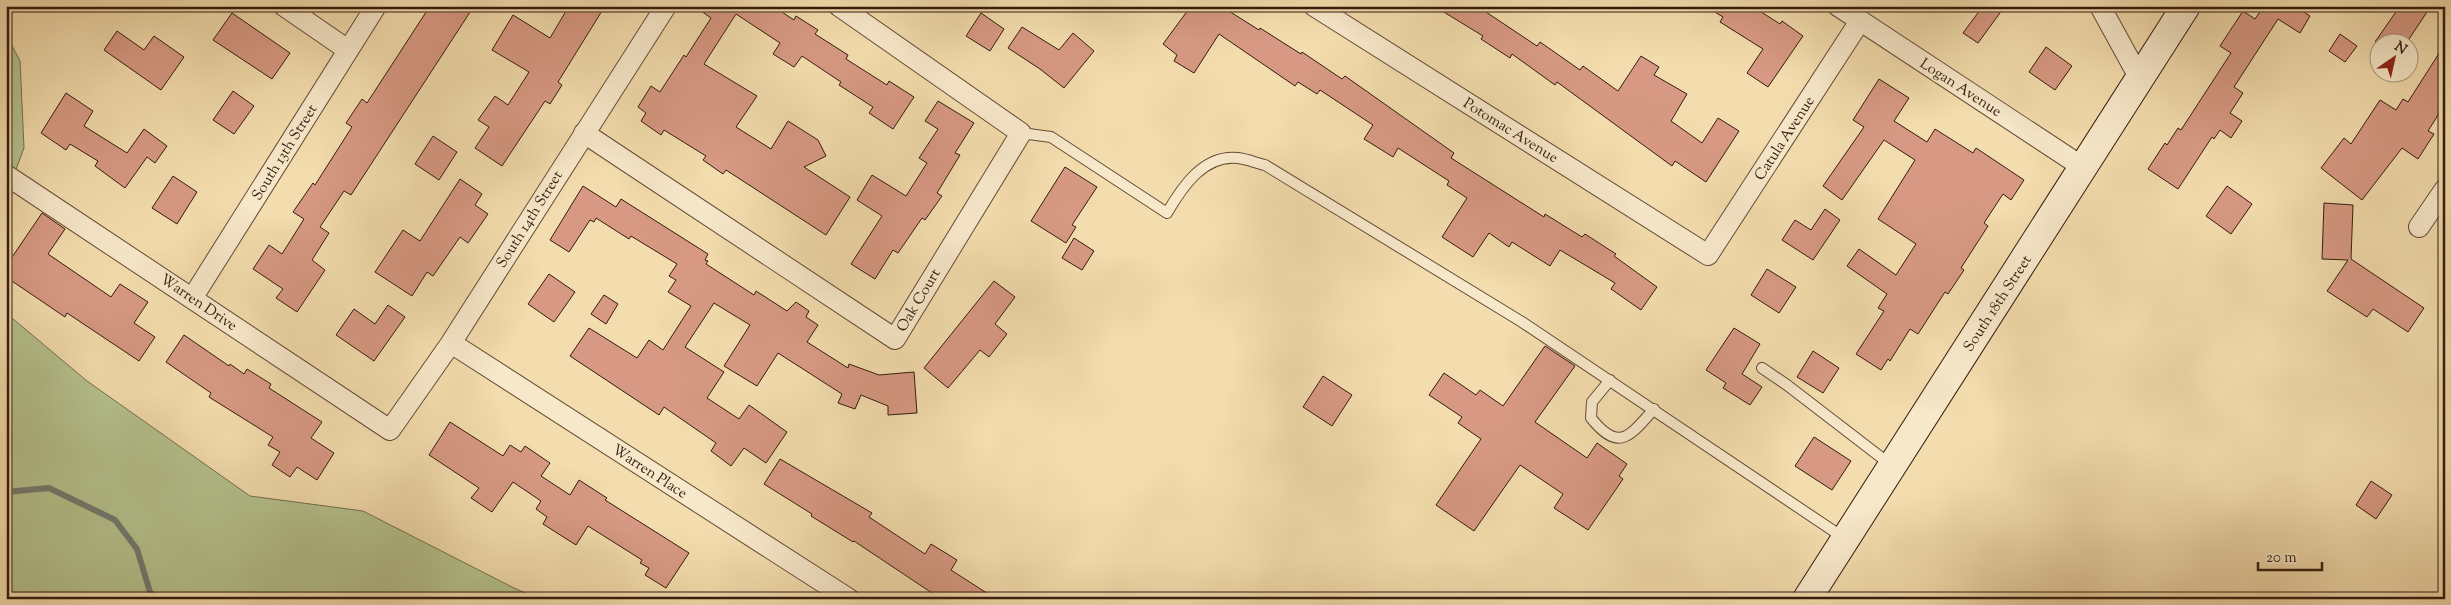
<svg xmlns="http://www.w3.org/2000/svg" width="2451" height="605" font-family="'Sorts Mill Goudy',serif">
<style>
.green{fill:#b5c28e;stroke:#756e4e}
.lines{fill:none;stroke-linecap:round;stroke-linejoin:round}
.stream{stroke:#737a70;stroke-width:6}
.building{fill:#d79983;stroke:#351b0e}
.lane-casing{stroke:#644b36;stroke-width:12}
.street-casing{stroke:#644b36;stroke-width:22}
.secondary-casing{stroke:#351b0e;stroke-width:30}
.lane{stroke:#f7e8ca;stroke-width:10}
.street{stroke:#f7e8ca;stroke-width:20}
.secondary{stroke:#f7e8ca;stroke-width:28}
.labels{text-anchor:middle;stroke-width:4;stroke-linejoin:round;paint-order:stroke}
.street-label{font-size:15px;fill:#351b0e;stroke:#f7e8ca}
</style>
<rect width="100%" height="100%" fill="#f3dcad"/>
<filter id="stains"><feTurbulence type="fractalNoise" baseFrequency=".004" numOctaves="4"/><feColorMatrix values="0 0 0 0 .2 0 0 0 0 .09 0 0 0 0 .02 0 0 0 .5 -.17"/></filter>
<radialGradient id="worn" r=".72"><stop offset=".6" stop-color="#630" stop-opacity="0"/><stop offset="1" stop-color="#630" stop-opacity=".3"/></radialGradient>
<path class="green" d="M6 34 20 61 24 148 6 196Z
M6 313 87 381 250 496 363 511 514 588 539 599H6Z"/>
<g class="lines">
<path class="stream" d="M6 492 49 488 115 520 137 549 150 592 156 599"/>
</g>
<path class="building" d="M430 6H474L351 195 344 191 320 227 329 233 312 260 325 270 297 312 276 298 283 289 253 269 269 245 282 254 304 219 293 212 313 183 315 185 352 127 346 123 362 99 367 103Z
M569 6H605L558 82 562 85 550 104 545 101 502 166 475 148 489 127 478 120 495 96 508 105 529 72 492 50 513 15 550 38Z
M694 6H773L794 20 796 16 818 30 815 34 848 55 846 59 887 85 889 81 914 97 893 129 869 113 873 107 839 85 841 82 802 56 794 67 773 54 780 43 736 14 704 64 757 96 736 127 771 149 788 121 818 140 826 156 804 167 850 197 826 235 726 170 723 174 703 160 706 156 664 130 661 135 641 121 646 113 638 107 651 86 660 92 684 55 686 57 711 18Z
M1191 6H1221L1259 30 1260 28 1301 54 1302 52 1342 79 1345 76 1454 153 1451 158 1544 217 1545 214 1582 237 1585 234 1616 254 1614 256 1657 287 1641 310 1611 289 1615 283 1560 250 1550 266 1512 242 1509 247 1489 233 1473 257 1442 237 1467 198 1447 185 1449 181 1398 148 1393 157 1364 139 1373 125 1320 90 1317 94 1298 82 1295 86 1219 34 1194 73 1174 61 1177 55 1163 44Z
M1434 6H1477L1537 46 1540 42 1580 70 1583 66 1618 91 1641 56 1659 67 1654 75 1687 94 1671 121 1702 143 1718 118 1739 131 1706 182 1675 161 1672 166 1557 82 1555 85 1512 54 1510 58 1481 39 1483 36Z
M1705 6H1752L1780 24 1782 21 1803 36 1768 87 1747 73 1763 49 1720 22 1723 17Z
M1983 6H2005L1978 43 1963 33Z
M2258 6H2295L2310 16 2300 33 2278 19 2234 87 2243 93 2230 113 2242 121 2231 138 2220 130 2214 139 2212 137 2178 189 2148 169 2165 143 2167 145 2178 128 2181 130 2231 53 2220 46 2243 11 2255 19 2262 9Z
M2400 6H2431L2407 42H2375Z
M232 13 290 53 272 79 213 40Z
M981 13 1004 29 990 51 966 36Z
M1022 27 1059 50 1073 33 1094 51 1064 88 1040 69 1008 48Z
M117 31 144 50 154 36 184 57 161 90 104 50Z
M2340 34 2357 46 2345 62 2329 51Z
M2445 44V104L2428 131 2434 134 2418 159 2402 148 2362 200 2321 168 2344 138 2351 144 2380 100 2396 110 2403 99 2408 102Z
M2046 47 2072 66 2055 90 2029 72Z
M1879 79 1909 98 1894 121 1927 142 1935 129 1973 153 1976 148 2024 180 2011 200 2003 194 1984 223 1988 226 1961 268 1964 270 1948 294 1945 292 1918 334 1910 329 1890 361 1888 359 1881 370 1856 354 1884 311 1878 308 1887 294 1847 266 1859 249 1896 275 1916 244 1878 219 1915 160 1884 140 1842 200 1823 186 1864 127 1853 120Z
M233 91 254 106 234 134 213 120Z
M66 93 93 111 84 126 127 153 144 129 167 146 155 163 147 157 125 188 95 166 98 161 70 144 66 150 41 133Z
M938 101 974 123 955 153 960 155 937 193 942 196 925 220 922 218 898 253 893 250 875 279 851 264 882 216 857 200 872 175 906 196 927 163 919 158 938 129 925 121Z
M433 136 457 152 439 180 415 164Z
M1065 167 1097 187 1072 225 1076 227 1066 243 1031 221Z
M173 176 197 192 177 224 152 208Z
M460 179 482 194 475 205 488 214 468 243 460 237 433 276 427 272 412 296 375 272 403 230 420 241Z
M583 186 616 207 621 199 708 254 705 260 708 261 706 264 754 295 756 291 787 311 796 302 809 311 806 317 818 325 807 342 848 368 849 364 879 375 914 372 917 413 888 415V406L861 395 855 409 838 403 842 394 778 353 757 386 724 366 750 325 714 303 685 347 724 372 707 398 739 419 749 405 787 432 766 463 744 448 731 466 711 451 716 443 664 407 659 415 570 356 589 328 637 358 649 340 663 350 691 306 668 292 676 280 669 276 677 264 631 236 629 239 596 218 594 222 590 220 569 252 550 240Z
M2227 186 2252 204 2231 234 2206 216Z
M2324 203 2353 205 2351 259 2424 308 2408 332 2373 309 2367 317 2327 291 2348 260 2322 259Z
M1825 209 1840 220 1813 260 1782 240 1795 220 1811 230Z
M42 213 65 229 48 254 111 297 120 284 148 302 134 323 155 337 139 361 67 313 65 317 6 277V266Z
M1074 238 1094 251 1082 270 1062 258Z
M1767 269 1796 287 1779 313 1751 295Z
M549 274 575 292 554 322 528 304Z
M994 281 1015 297 995 324 1007 334 989 357 980 350 948 388 924 368Z
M604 295 618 304 606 324 591 314Z
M388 305 405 317 374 361 336 335 354 309 375 324Z
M1734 328 1760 344 1742 374 1762 387 1750 405 1723 388 1726 383 1706 370Z
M184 335 229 366 230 364 244 374 247 369 271 384 269 388 322 422 311 438 334 453 317 480 297 467 290 477 272 465 280 452 268 445 273 437 209 397 211 393 166 362Z
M1545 346 1575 366 1535 422 1587 458 1597 443 1627 464 1619 476 1623 479 1588 530 1554 508 1563 494 1520 465 1474 531 1436 505 1481 439 1458 423 1462 417 1429 395 1444 373 1476 395 1480 390 1503 406Z
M1813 351 1839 368 1823 393 1797 377Z
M1323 376 1352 395 1332 426 1303 407Z
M450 422 503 456 510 445 521 452 525 446 550 463 541 476 570 495 579 480 607 498 605 500 689 553 666 588 645 575 649 568 640 563 642 560 588 526 576 545 543 524 547 517 536 509 541 501 513 482 492 512 471 498 479 488 429 455Z
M1814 437 1851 461 1832 490 1795 466Z
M780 459 872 513 869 517 925 554 931 544 957 560 951 570 996 599H941L854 541 853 542 811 516 812 514 764 484Z
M2371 481 2392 495 2376 519 2356 505Z"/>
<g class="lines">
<g class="lane-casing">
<path id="lane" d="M1021 133 1051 137 1167 213C1182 187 1204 154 1238 158 1247 159 1256 163 1265 165L1522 322 1844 538
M1762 368 1787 385 1891 465
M1610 380 1592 402 1591 418C1619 453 1630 436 1654 409"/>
</g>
<g class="street-casing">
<path id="street" d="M284 6 348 50
M1314 6 1708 255 1860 21
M1838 6 2084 168
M2100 6 2140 79
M584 133 895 339 1021 133 839 6
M6 175 390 430 451 343 666 6
M2419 227 2445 189
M193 297 376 6
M451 343 849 599"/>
</g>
<g class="secondary-casing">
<path id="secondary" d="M1807 599 2186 6"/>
</g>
<use href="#lane" class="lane"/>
<use href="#street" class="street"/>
<use href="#secondary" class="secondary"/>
</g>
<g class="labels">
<g class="street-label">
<text transform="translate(1961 87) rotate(33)" y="5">Logan Avenue</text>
<text transform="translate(1511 130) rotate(32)" y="5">Potomac Avenue</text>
<text transform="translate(1784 138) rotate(-57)" y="5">Catula Avenue</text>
<text transform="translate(284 152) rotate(-58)" y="5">South 13th Street</text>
<text transform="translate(529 219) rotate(-58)" y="5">South 14th Street</text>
<text transform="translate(918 300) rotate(-59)" y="5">Oak Court</text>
<text transform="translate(199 302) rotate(34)" y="5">Warren Drive</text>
<text transform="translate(1997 303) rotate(-57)" y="5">South 18th Street</text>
<text transform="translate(650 471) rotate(33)" y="5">Warren Place</text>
</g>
</g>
<rect width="2451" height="605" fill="none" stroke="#f3dcad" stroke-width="25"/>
<rect x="8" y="8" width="2436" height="590" fill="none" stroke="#351b0e" stroke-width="2.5"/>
<rect x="12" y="12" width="2426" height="580" fill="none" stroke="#351b0e"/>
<g transform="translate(2394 58) rotate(34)"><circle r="24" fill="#f7e8ca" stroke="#a9967f"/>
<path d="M0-4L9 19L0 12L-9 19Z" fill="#8f2418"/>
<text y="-8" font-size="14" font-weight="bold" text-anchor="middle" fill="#351b0e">N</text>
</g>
<path d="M2258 562v8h64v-8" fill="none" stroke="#351b0e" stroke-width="2.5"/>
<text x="2266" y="562" font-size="15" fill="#351b0e" stroke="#f7e8ca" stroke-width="4" paint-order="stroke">20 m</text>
<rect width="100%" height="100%" filter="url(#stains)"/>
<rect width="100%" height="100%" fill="url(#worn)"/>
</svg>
